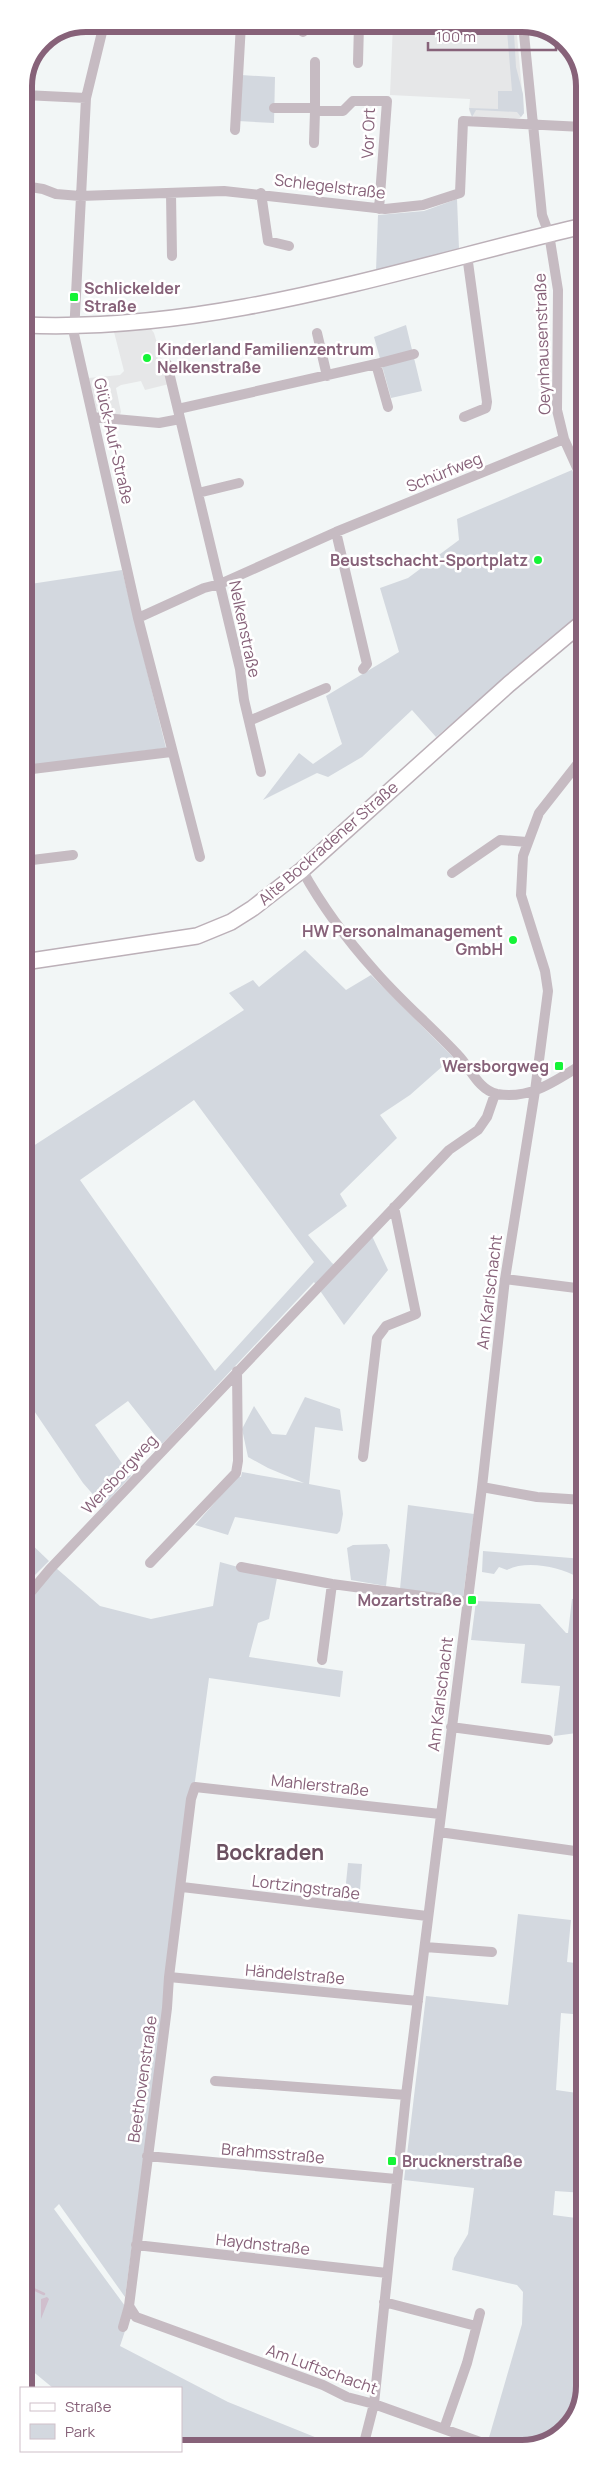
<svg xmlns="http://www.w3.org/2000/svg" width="608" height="2472" font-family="Manrope,sans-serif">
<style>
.built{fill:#e6e7e8}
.green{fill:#d3d8df;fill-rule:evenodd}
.water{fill:#d0bfcd}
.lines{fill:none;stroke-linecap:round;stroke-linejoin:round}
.stream{stroke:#d0bfcd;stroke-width:2.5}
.secondary-casing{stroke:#bcb0b8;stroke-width:18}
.street{stroke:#c6bbc2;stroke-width:10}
.secondary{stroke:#fff;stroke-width:15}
.poi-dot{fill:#15f437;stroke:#fff;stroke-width:2}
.labels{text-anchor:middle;stroke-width:5;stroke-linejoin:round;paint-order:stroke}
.street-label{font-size:16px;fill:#876279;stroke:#fff}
.poi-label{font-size:16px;font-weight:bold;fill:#876279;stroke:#fff;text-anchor:end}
.district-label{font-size:21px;font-weight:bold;fill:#6b5161;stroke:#fff}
.rim{fill:none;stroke:#876279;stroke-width:6}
</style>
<rect width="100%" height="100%" fill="#f2f6f6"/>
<path class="built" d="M393 24H516L524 113 520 118 514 119 476 117 471 115 469 110 470 99 390 95Z
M151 329 154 333 169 384 145 390 141 381 121 385 116 388 121 412 120 415 99 412 96 410 88 378 120 375 124 371 114 332Z"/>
<path class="green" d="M507 31 514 33 516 67 523 94 524 113 521 117 517 112 476 110 472 117 469 108 498 109V91H512Z
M241 75 275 77 274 123 238 121Z
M457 199 459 249 376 271 378 215 424 211Z
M406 325 422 391 391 398 374 337Z
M572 470 583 491V613L436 737 412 710 362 757 328 777 317 773 263 800 299 753 313 764 342 744 326 696 399 652 380 588 408 578 459 540 457 519Z
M122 570 166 748 24 766V585Z
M305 950 346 990 371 975 453 1057 410 1095 380 1115 397 1138 340 1194 347 1206 308 1235 332 1263 340 1269 372 1236 388 1270 344 1325 314 1282 162 1444 128 1401 95 1425 131 1476 103 1506 83 1483 24 1396V1146L27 1150 244 1010 229 993 253 980 259 987ZM194 1100 314 1262 215 1371 80 1180Z
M305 1397 340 1409 343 1431 315 1427 309 1484 340 1490 343 1514 340 1531 337 1534 235 1517 228 1535 195 1525 238 1476 241 1477 242 1472 304 1483 268 1468 248 1457 242 1429 254 1406 272 1434 286 1435Z
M408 1505 474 1514 463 1597 400 1589Z
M24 1537 49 1561 31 1579 24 1570Z
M387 1544 390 1550 386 1586 351 1580 347 1548 353 1545Z
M483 1551 584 1559 583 1595 574 1593 577 1577C560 1566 524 1560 507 1570L499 1567 494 1574 482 1572Z
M220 1562 277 1578 269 1619 258 1623 249 1657 343 1671 340 1697 209 1678 125 2297 59 2204 54 2209 125 2306V2331L120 2346 228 2402 342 2448H181V2388H53L25 2365V1606L56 1568 100 1606 151 1619 213 1606Z
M582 1598 579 1633H584V1732L554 1736 560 1686 521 1683 525 1644 471 1640 476 1601 540 1604 566 1633H568L572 1599Z
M348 1863 362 1864 359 1904 344 1903Z
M518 1914 571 1920 567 1962 584 1964V2015L561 2013 556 2090 584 2094V2193L555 2191 553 2215 584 2219V2375L566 2413 546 2440 533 2447H504L488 2441 522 2324 523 2292 517 2285 452 2270 454 2258 468 2234 474 2188 404 2180 426 1996 508 2005Z"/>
<path class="water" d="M47 2297 49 2299 41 2319V2299Z"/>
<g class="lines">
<path class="stream" d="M25 2285 44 2294"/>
<g class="secondary-casing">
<path id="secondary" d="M24 325C215 333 400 269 583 226
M24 962 197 936 231 922 253 908 302 870 509 684 583 622"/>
</g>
<path class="street" d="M104 24 86 98 74 334 138 618 200 857
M303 24V32
M523 24 542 215 549 234 558 290 557 410 564 439 583 481
M315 62V111H343L353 101H387L379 209
M358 63 359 24
M24 95 86 98
M274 108H315
M235 130 241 24
M314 143 315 111
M24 186 43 189 56 194 80 196 224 191 385 209 423 205 460 193 463 121 583 127
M261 193 268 241 289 246
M171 194 172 256
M317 333 327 376
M167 364 240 669 244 700 261 772
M376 364 414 354
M178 409 376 364 388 407
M93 417 159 423 180 419
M464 417 486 408 487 402 467 255
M198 493 239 483
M336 532 367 664 363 669
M138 618 204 588 220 584 336 532 564 439
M249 721 326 688
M24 770 171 752
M24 861 73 855
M302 870C322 906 348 941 375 971 401 1001 431 1026 458 1055 470 1067 478 1090 497 1094 530 1100 557 1080 584 1063
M452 873 500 840 527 842
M505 1279 584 1289
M363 1457 377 1338 386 1326 416 1314 394 1207
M482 1487 537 1497 584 1500
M150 1563 236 1473 238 1461 237 1371
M241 1567 332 1584 467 1602
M25 1599 50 1569 449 1150 478 1130 487 1117 495 1094
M322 1660 332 1584
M451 1727 548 1740
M440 1814 195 1787 191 1799 169 1977 167 2008 129 2306 136 2317 323 2385 347 2397 374 2404 494 2447
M439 1832 575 1851 584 1848
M182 1887 427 1916
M425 1947 492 1952
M169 1977 418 2001
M215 2081 406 2095
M147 2156 396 2179
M136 2245 387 2273
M384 2302 476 2326
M123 2327 129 2306
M444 2429 467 2363 480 2313
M363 2447 374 2404 406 2095 482 1487 505 1279 535 1091 548 991 545 971 521 895 523 856 539 813 583 757"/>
<use href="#secondary" class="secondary"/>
</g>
<g class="poi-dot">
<rect x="69" y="292" width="10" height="10" rx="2.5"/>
<circle cx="147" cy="358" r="5"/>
<circle cx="538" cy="560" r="5"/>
<circle cx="513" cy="940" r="5"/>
<rect x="554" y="1061" width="10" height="10" rx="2.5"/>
<rect x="467" y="1595" width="10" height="10" rx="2.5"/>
<rect x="387" y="2156" width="10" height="10" rx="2.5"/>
</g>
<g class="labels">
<g class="street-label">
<text transform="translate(368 133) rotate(-88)" y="6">Vor Ort</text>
<text transform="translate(330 186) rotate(7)" y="6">Schlegelstraße</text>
<text transform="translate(542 344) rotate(-92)" y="6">Oeynhausenstraße</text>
<text transform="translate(114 441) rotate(77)" y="6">Glück-Auf-Straße</text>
<text transform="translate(444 472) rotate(-22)" y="6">Schürfweg</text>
<text transform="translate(245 629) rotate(78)" y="6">Nelkenstraße</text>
<text transform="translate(328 843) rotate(-41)" y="6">Alte Bockradener Straße</text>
<text transform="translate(489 1292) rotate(-83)" y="6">Am Karlschacht</text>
<text transform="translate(119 1474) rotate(-47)" y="6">Wersborgweg</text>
<text transform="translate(440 1694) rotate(-83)" y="6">Am Karlschacht</text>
<text transform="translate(320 1785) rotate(6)" y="6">Mahlerstraße</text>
<text transform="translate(306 1887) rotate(7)" y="6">Lortzingstraße</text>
<text transform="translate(295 1974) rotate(5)" y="6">Händelstraße</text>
<text transform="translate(142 2079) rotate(-82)" y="6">Beethovenstraße</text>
<text transform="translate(273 2153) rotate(5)" y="6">Brahmsstraße</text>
<text transform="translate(263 2244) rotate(6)" y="6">Haydnstraße</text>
<text transform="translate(322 2369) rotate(20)" y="6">Am Luftschacht</text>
</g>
<g class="poi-label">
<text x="84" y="294" text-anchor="start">Schlickelder<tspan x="84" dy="18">Straße</tspan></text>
<text x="157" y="355" text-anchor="start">Kinderland Familienzentrum<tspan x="157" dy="18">Nelkenstraße</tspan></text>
<text x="528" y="566">Beustschacht-Sportplatz</text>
<text x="503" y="937">HW Personalmanagement<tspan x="503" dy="18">GmbH</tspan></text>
<text x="549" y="1072">Wersborgweg</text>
<text x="462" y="1606">Mozartstraße</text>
<text x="402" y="2167" text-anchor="start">Brucknerstraße</text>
</g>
<g class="district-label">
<text x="270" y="1860">Bockraden</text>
</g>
</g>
<path d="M0 0H608V2472H0ZM86 32H522A54 54 0 0 1 576 86V2386A54 54 0 0 1 522 2440H86A54 54 0 0 1 32 2386V86A54 54 0 0 1 86 32Z" fill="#fff" fill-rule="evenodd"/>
<path class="rim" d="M86 32H522A54 54 0 0 1 576 86V2386A54 54 0 0 1 522 2440H86A54 54 0 0 1 32 2386V86A54 54 0 0 1 86 32Z"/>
<rect x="20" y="2387" width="162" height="65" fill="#ffffff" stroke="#cfc0c9"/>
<rect x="30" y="2403" width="25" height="8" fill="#ffffff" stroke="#cfc0c9"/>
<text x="65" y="2412" font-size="15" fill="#876279">Straße</text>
<rect x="30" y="2424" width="25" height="15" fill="#d3d8df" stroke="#cfc0c9"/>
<text x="65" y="2437" font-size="15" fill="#876279">Park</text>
<path d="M428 42v8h128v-8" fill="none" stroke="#876279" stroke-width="2.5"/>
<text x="436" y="42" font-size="15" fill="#876279" stroke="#ffffff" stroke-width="4" paint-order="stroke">100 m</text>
</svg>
